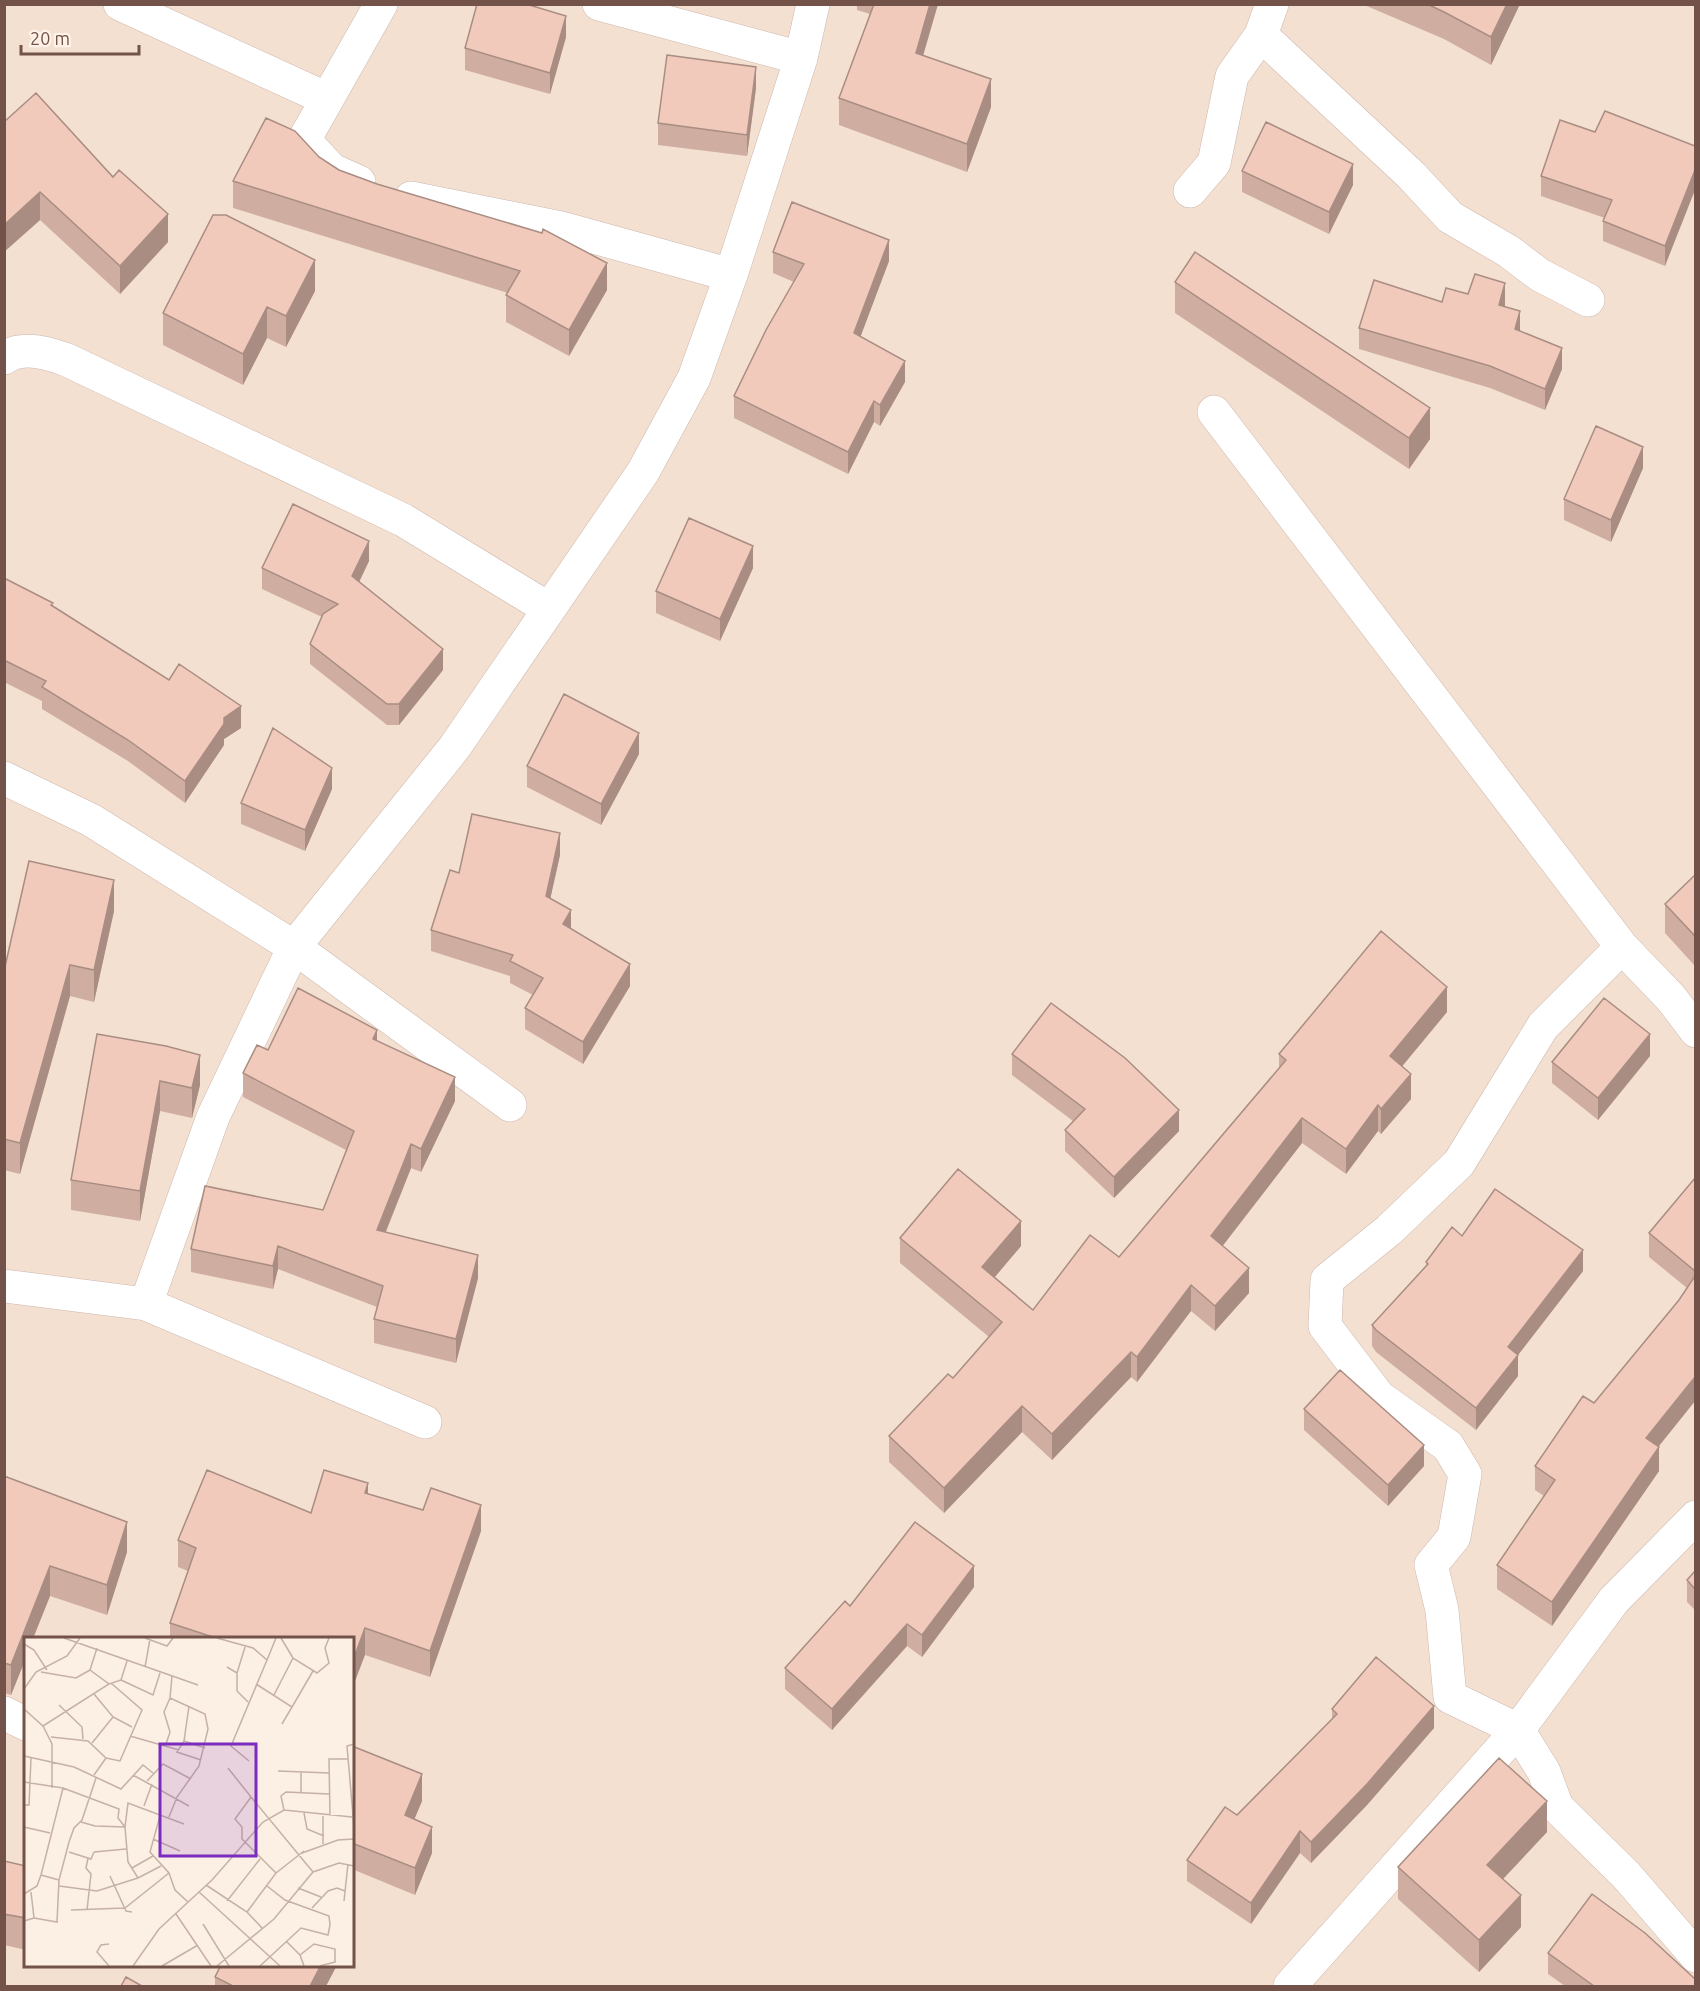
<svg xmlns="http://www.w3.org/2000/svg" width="1700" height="1991" font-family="Ubuntu,sans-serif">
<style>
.residential{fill:#f3e0d1;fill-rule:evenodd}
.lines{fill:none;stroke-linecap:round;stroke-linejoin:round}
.minor-casing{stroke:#cfb7ad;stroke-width:34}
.minor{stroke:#fff;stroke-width:33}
.wall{fill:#cfaea1}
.shaded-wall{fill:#a98d83}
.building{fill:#f1cabb;stroke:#a98d83;stroke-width:1.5}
.inset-road{fill:none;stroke:#c5b1a5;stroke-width:1.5}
.view{fill:#7b2cbf;fill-opacity:0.15;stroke:#7b2cbf;stroke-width:3}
.inset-edge{fill:none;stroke:#735349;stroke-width:3}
</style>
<rect width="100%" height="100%" fill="#fcefe3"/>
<path class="residential" d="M5 5H1695V1986H5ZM26 1638H352V1966H26Z"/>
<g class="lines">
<g class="minor-casing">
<path id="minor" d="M120 4 327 99
M599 4 801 58
M1272 4 1261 35 1411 175 1450 217 1508 251 1540 275 1588 300
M359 182 332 170 304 140 381 4
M1190 191 1214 163 1232 76 1261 35
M411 198 561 228 731 275
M4 358C22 345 49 353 67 360L403 520 549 609
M1214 412 1622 947
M4 778 91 820 294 947 510 1105
M1696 1031 1671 998 1622 947 1543 1026 1459 1163 1389 1230 1327 1280 1325 1326 1379 1397 1448 1446 1465 1474 1454 1537 1431 1565 1442 1610 1450 1697 1518 1730 1544 1772 1557 1807 1626 1875 1696 1956
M4 1286 146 1304 425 1422
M146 1304 213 1117 294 947 454 748 643 472 694 378 731 275 801 58 813 4
M4 1713 26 1724
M1290 1986 1518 1730 1614 1600 1696 1517"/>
</g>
<use href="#minor" class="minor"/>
</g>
<path class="wall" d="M857 4H938L923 55 991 107 967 172 839 125V98L870 14 857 10Z
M1362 4H1520L1491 65 1444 39Z
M566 37 550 94 465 70V48Z
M756 88 747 156 658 145V123Z
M4 122 168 242 120 294 40 220 4 252Z
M1595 132 1695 146 1665 266 1603 241V221L1605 218 1541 196V176Z
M319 157 339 170 607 290 569 356 506 322V295L508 293 233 208V181Z
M1242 171 1353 185 1329 234 1242 192Z
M773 252 889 261 860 336 905 382 880 426 874 422 848 474 734 418V396L794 282 773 273Z
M1175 282 1430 439 1409 469 1175 313Z
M315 291 286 347 267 338 243 385 163 345V313Z
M1442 302 1505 305V307L1520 331 1562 369 1545 410 1490 388 1359 349V328Z
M1643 468 1611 542 1564 520V499Z
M369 561 359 582 443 670 399 725H387L310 664V644L322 617 262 589V568Z
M753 568 720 641 656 613V591Z
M4 578 53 606 241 728 224 739V745L185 803 128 761 42 709V701L4 682Z
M639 754 601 825 527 787V766Z
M332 789 305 851 241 824V803Z
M560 855 550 899 571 929 630 986 583 1064 525 1029V1008L533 995 510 983V976L431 951V930L459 873Z
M1695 875V966L1665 933V904Z
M114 911 94 1002 70 996 20 1174 4 1170V971Z
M1447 1012 1402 1066 1411 1099 1381 1134 1378 1131 1346 1174 1302 1143 1222 1246 1249 1293 1215 1331 1191 1311 1137 1382 1131 1377 1052 1460 1022 1432 944 1513 889 1462V1436L953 1378 989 1337 900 1263V1238L1021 1246 995 1277 1033 1310 1119 1257 1279 1068V1054Z
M97 1034 200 1085 192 1118 160 1111 140 1221 71 1210V1180Z
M377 1041 455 1101 421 1172 411 1168 386 1232 478 1278 456 1363 374 1343V1319L377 1307 278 1269 273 1289 191 1272V1249L323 1210 346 1150 243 1097V1073L268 1050Z
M1012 1054 1179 1131 1114 1198 1065 1151V1130L1073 1121 1012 1075Z
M1650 1056 1598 1120 1552 1083V1062Z
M1695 1178V1401L1659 1446V1471L1552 1626 1497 1589V1565L1544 1496 1535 1490V1466L1594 1403 1679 1300 1687 1288 1649 1257V1233Z
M1462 1236 1583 1271 1518 1355V1376L1476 1430 1376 1352 1372 1346V1325L1426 1267V1262Z
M1304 1409 1424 1466 1388 1506 1304 1430Z
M4 1476 127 1552 107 1615 50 1596 11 1695 4 1693Z
M368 1494 481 1531 430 1677 365 1655 352 1638H170V1623L188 1571 178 1567V1540L311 1513Z
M1695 1571V1610L1687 1602V1580Z
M974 1587 922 1657 907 1646 832 1730 785 1689V1668L850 1606Z
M1332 1709 1434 1728 1367 1805 1311 1863 1300 1853 1251 1924 1187 1881V1860L1237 1815 1332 1719Z
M352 1746 422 1801 414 1819 432 1853 415 1895 352 1869Z
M1547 1832 1503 1879 1521 1927 1479 1972 1398 1899V1867Z
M4 1861 26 1866V1950L4 1945Z
M1548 1953 1695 1986H1565L1548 1974Z
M221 1965H337L326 1986H215V1977Z"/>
<path class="shaded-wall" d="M930 4H938L916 80V53Z
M1507 4H1520L1491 65V37Z
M566 16V37L550 94V73Z
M756 67V88L747 156V135Z
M991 79V107L967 172V144Z
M1353 164V185L1329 234V212Z
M1695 170V190L1665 266V246Z
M40 192V220L4 252V225Z
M168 214V242L120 294V266Z
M889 240V261L854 354V333Z
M315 260V291L286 347V316Z
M607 263V290L569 356V330Z
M1505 283V305L1499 326V305Z
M267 307V338L243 385V354Z
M1520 311V333L1515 329Z
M1562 348V369L1545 410V389Z
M905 361V382L880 426V405Z
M874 401V422L848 474V452Z
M1430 408V439L1409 469V438Z
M1643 447V468L1611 542V520Z
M369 541V561L352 597V576Z
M753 546V568L720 641V619Z
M443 649V670L399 725V704Z
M241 706V728L224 739V745L185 803V781L224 718Z
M639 733V754L601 825V804Z
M332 768V789L305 851V830Z
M560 833V855L546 918V896Z
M114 880V911L94 1002V970Z
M571 910V931L563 924Z
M630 964V986L583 1064V1042Z
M70 965V996L20 1174V1143Z
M1447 987V1012L1390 1081V1056Z
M377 1030V1054L373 1039Z
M1650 1034V1056L1598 1120V1098Z
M200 1055V1085L192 1118V1088Z
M1411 1074V1099L1381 1134V1109Z
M455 1077V1101L421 1172V1149Z
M160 1081V1111L140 1221V1191Z
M1378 1105V1131L1346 1174V1149Z
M1179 1110V1131L1114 1198V1177Z
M1302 1118V1143L1211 1261V1236Z
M411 1144V1168L377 1253V1230Z
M1021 1221V1246L982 1292V1267Z
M278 1246V1269L273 1289V1266Z
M1583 1250V1271L1518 1355V1376L1476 1430V1408L1508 1347Z
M478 1255V1278L456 1363V1339Z
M1249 1268V1293L1215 1331V1306Z
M1191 1285V1311L1137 1382V1357Z
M1131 1352V1377L1052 1460V1434Z
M1695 1377V1401L1646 1462V1438Z
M1022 1406V1432L944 1513V1488Z
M1424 1445V1466L1388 1506V1485Z
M1659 1447V1471L1552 1626V1602Z
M368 1483V1509L365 1493Z
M481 1505V1531L430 1677V1651Z
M127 1522V1552L107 1615V1585Z
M50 1566V1596L33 1638H26V1658L11 1695V1665Z
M974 1566V1587L922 1657V1635Z
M907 1624V1646L832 1730V1709Z
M365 1628V1655L352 1689V1663Z
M1434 1706V1728L1367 1805 1311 1863V1842Z
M422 1774V1801L405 1842V1815Z
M1547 1801V1832L1487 1896V1865Z
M432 1827V1853L415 1895V1868Z
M1300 1831V1853L1251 1924V1903Z
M1521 1895V1927L1479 1972V1940Z
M321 1965H337L326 1986H310Z"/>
<path class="building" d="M477 4H526L566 16 550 73 465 48Z
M874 4H930L916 53 991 79 967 144 839 98Z
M1427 4H1507L1491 37 1444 12Z
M667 55 756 67 747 135 658 123Z
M36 93 113 177 119 170 168 214 120 266 40 192 4 225V122Z
M1605 111 1695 146V170L1665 246 1603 221 1612 200 1541 176 1560 120 1595 132Z
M266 118 295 131 319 157 339 170 377 184 542 233 543 229 607 263 569 330 506 295 520 271 233 181Z
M1266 122 1353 164 1329 212 1242 171Z
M792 202 889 240 854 333 905 361 880 405 874 401 848 452 734 396 766 330 804 264 773 252Z
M213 215H226L315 260 286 316 267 307 243 354 163 313Z
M1195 252 1430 408 1409 438 1175 282Z
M1475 274 1505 283 1499 305 1520 311 1515 329 1562 348 1545 389 1490 366 1359 328 1374 280 1442 302 1446 288 1468 294Z
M1596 426 1643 447 1611 520 1564 499Z
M293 504 369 541 352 576 443 649 399 704H387L310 644 323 614 338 604 262 568Z
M689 518 753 546 720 619 656 591Z
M4 578 53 603 51 605 169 680 179 664 241 706 224 718V724L185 781 128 740 42 687 46 681 4 660Z
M564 694 639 733 601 804 527 766Z
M273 728 332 768 305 830 241 803Z
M472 814 560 833 546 896 571 910 563 924 630 964 583 1042 525 1008 543 978 510 961 513 955 431 930 450 870 459 873Z
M29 861 114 880 94 970 70 965 20 1143 4 1139V971Z
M1695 875V936L1665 904Z
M1381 931 1447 987 1390 1056 1411 1074 1381 1109 1378 1105 1346 1149 1302 1118 1211 1236 1249 1268 1215 1306 1191 1285 1137 1357 1131 1352 1052 1434 1022 1406 944 1488 889 1436 948 1374 953 1378 1002 1322 900 1238 958 1169 1021 1221 982 1267 1033 1310 1090 1235 1119 1257 1286 1060 1279 1054Z
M298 988 377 1030 373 1039 455 1077 421 1149 411 1144 377 1230 478 1255 456 1339 374 1319 383 1286 278 1246 273 1266 191 1249 205 1186 323 1210 354 1131 243 1073 257 1045 268 1050Z
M1604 998 1650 1034 1598 1098 1552 1062Z
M1051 1003 1125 1058 1179 1110 1114 1177 1065 1130 1085 1109 1012 1054Z
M97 1034 166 1046 200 1055 192 1088 160 1081 140 1191 71 1180Z
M1695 1178V1271L1649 1233Z
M1495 1189 1583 1250 1508 1347 1518 1355 1476 1408 1376 1330 1372 1325 1428 1264 1426 1262 1452 1227 1462 1236Z
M1695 1276V1377L1646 1438 1659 1447 1552 1602 1497 1565 1555 1480 1535 1466 1583 1396 1594 1403 1679 1300Z
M1340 1370 1424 1445 1388 1485 1304 1409Z
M207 1470 311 1513 324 1470 368 1483 365 1493 423 1510 431 1488 481 1505 430 1651 365 1628 352 1663V1638H216L170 1623 196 1548 178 1540Z
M4 1476 127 1522 107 1585 50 1566 11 1665 4 1663Z
M915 1522 974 1566 922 1635 907 1624 832 1709 785 1668 845 1601 850 1606Z
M1695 1571V1589L1687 1580Z
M1376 1657 1434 1706 1367 1784 1311 1842 1300 1831 1251 1903 1187 1860 1225 1807 1237 1815 1337 1714 1332 1709Z
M352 1746 422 1774 405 1815 432 1827 415 1868 352 1843Z
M1499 1758 1547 1801 1487 1865 1521 1895 1479 1940 1398 1867Z
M4 1861 26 1866V1918L4 1914Z
M1592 1894 1645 1933 1695 1979V1986H1594L1548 1953Z
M221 1965H321L310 1986H233L215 1977Z
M126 1977 142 1986H121Z"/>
<g transform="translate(24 1637)">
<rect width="330" height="330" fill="#fcefe3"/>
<path class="inset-road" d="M40 1 174 48M121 1 143 9 149 1M193 1 229 11 243 23 252 1M257 1 269 21M0 7 10 13 23 33M121 30 126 2M203 30 213 36 221 10M17 35 52 41 66 33M213 36V54L224 65M97 43 129 58 136 36M85 47 97 43 103 24M232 47 268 70 258 87M0 52 12 35 43 19 56 1M70 57 89 80 108 90M250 58 269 21 293 36 305 26 301 11 305 1M35 68 58 90 59 102M165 69 160 104 153 115 177 123M268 70 289 34M0 72 19 89 85 47 66 33 73 11M19 89 28 107V151M106 99 155 113M27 100 64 104 82 121 96 124 118 73 87 46M160 104 181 111M68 106 89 80M142 107 146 95 140 75 146 61M330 107 323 109 330 190M0 119 50 130 97 152 119 128 129 136M225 124 207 109 243 23M204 131 227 160M254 134 305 136M277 134V156M70 138 82 121M109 138 165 169M123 144 139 127 167 142M0 145 39 151 95 172 94 181 101 190M0 168H5L7 121M120 169 128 147M260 173 257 159 262 155 305 157M280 176 283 192 300 199M306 179 305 122H324M145 180 153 160 175 129 184 92 181 77 146 61 148 39M57 185 71 189 101 190M0 190 26 196M129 202 156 214M299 207V179M45 215 67 222 70 215M70 215 102 212M278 216 314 203 330 202M137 229 114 241 104 225 101 190 104 166 160 187M108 231 129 219M145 236 151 253 164 265M252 236 218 202V190L211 182 227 160 289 235M17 238 35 243M86 239 102 274 108 275M182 248 223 275 238 291M35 249 73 254 114 241M274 251 297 260M7 255 10 281M175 255 256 329M0 257 13 249 17 238 39 151M203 264 236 222M320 264 324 227M288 271 304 254 313 251 321 254M47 273 101 271 145 236 126 215 136 179M63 273 67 237 62 231 64 221M223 275 252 236 280 214M152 277 187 329M0 284 10 281 33 285 35 243 45 205 50 191 58 183 72 141M179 287 205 329M262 304 276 318 280 329M276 318 290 307 311 312V325L296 329M85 329 73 315 77 308 85 307M109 329 135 292 188 243 239 185 260 173 328 180M138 329 174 308M193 329 250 282 289 235 315 226 330 229M236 329 277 291 304 298 306 288 305 279 261 263 243 249"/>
<path class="view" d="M136 107H232V219H136Z"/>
<rect width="330" height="330" class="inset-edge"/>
</g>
<rect width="1700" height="1991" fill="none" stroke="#735349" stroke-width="12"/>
<path d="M21 45v9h118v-9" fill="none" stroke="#735349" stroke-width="3"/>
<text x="30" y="45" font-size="18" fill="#735349" stroke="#fff3e9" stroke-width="4.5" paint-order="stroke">20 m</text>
</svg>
